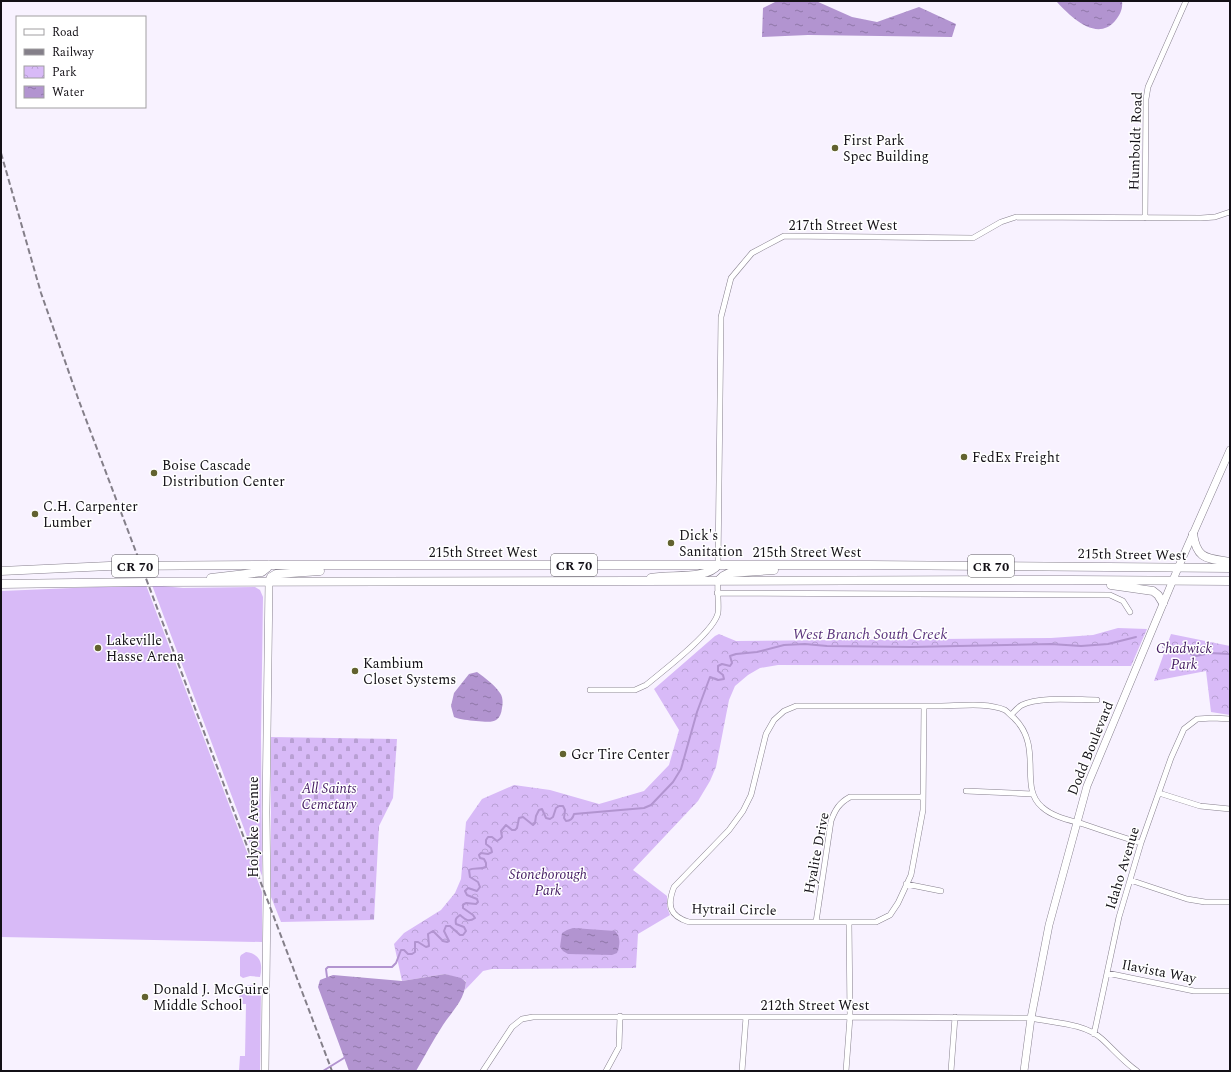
<svg xmlns="http://www.w3.org/2000/svg" width="1231" height="1072" font-family="Spectral,serif">
<style>
.grass{fill:#d8baf7}
.cemetery{fill:url(#cemetery-stones)}
.park{fill:url(#park-crowns)}
.water{fill:url(#water-ripples)}
.lines{fill:none;stroke-linecap:round;stroke-linejoin:round}
.stream{stroke:#b294d0;stroke-width:2}
.street-casing{stroke:#87808e;stroke-width:6}
.secondary-casing{stroke:#87808e;stroke-width:8}
.primary-casing{stroke:#87808e;stroke-width:9}
.street{stroke:#fff;stroke-width:5}
.secondary{stroke:#fff;stroke-width:7}
.primary{stroke:#fff;stroke-width:8}
.rail{stroke:#847f89;stroke-width:2;stroke-dasharray:6 3;stroke-linecap:butt}
.poi-dot{fill:#62622f;stroke:#fff;stroke-width:1.5}
.labels{text-anchor:middle;stroke-width:3;stroke-linejoin:round;paint-order:stroke}
.shield{fill:#fff;stroke:#5a585c;stroke-width:1}
.shield-label{font-size:13px;font-weight:bold;fill:#131016}
.poi-label{font-size:14px;fill:#131016;stroke:#fff;text-anchor:start}
.street-label{font-size:14px;fill:#131016;stroke:#fff}
.park-label{font-size:14px;font-style:italic;fill:#421961;stroke:#fff}
.water-label{font-size:15px;font-style:italic;fill:#5c347d;stroke:#fff}
</style>
<defs>
<pattern id="cemetery-stones" width="16" height="16" patternUnits="userSpaceOnUse"><rect width="16" height="16" fill="#d8baf7"/><path d="M2 7V4a2 2 0 0 1 4 0v3zM10 15v-3a2 2 0 0 1 4 0v3z" fill="#b89fd3"/></pattern>
<pattern id="park-crowns" width="20" height="18" patternUnits="userSpaceOnUse"><rect width="20" height="18" fill="#d8baf7"/><path d="M2 6a3 3 0 1 1 6 0M12 15a3 3 0 1 1 6 0" fill="none" stroke="#b89fd3"/></pattern>
<pattern id="water-ripples" width="26" height="14" patternUnits="userSpaceOnUse"><rect width="26" height="14" fill="#b294d0"/><path d="M2 4q2-2 4 0t4 0M15 11q2-2 4 0t4 0" fill="none" stroke="#9077a8"/></pattern>
</defs>
<rect width="100%" height="100%" fill="#f8f2ff"/>
<path class="grass" d="M146 585 262 892V942L1 937V591Z
M152 585 183 588 255 587 260 590 263 597 261 737 262 876Z
M246 952C261 954 263 964 260 977L250 976 243 978 240 976V957L241 955Z
M249 985C255 985 258 987 261 992L260 1071H239L240 1056H245L246 1004H239C239 994 239 988 249 985Z"/>
<path class="cemetery" d="M271 737 397 739 393 798 379 826 374 920 281 922 271 897Z"/>
<path class="park" d="M1118 628 1147 629 1131 666 778 665 760 668 748 675 735 686 729 700 716 767 710 781 698 801 633 870 667 896V907L670 915 638 934 636 968 492 969 483 971 465 990 466 981 445 974 402 981 394 944 404 933 441 910 455 893 461 879 466 822 482 799 514 785 550 790 599 804 644 791 669 765 679 730 654 689 715 636 719 634 736 641 1051 638 1093 635Z
M1171 634 1230 646V715L1211 712 1206 671 1154 681Z"/>
<path class="water" d="M777 1H816L852 17 877 22 919 7 956 24 952 37 808 35 762 37 763 8Z
M1056 1H1122C1123 9 1120 15 1115 21 1096 43 1069 15 1056 1Z
M477 672C485 678 494 684 500 693 503 697 503 703 502 708 500 725 489 722 476 721 468 720 461 720 454 717L451 706 454 693 469 674Z
M573 928 615 931C621 936 620 946 617 953L612 955 568 954 563 951 560 947 562 933 567 930Z
M445 974 461 978 466 982C464 1001 453 1010 443 1025 433 1040 425 1056 416 1071H349L318 987 320 980 333 975 402 981Z"/>
<g class="lines">
<path class="stream" d="M1163 647 1181 650 1196 656 1210 653 1230 654
M327 977 326 969 328 967H392L396 963 401 950H404L408 954H412L415 952V942H418L426 947 429 946 428 934 433 931 443 941 447 942 449 941 444 931 446 926H450L460 935H463L466 931 464 927 456 924C455 919 456 918 460 915 465 919 468 923 475 918L473 915 463 908V905L466 903 476 904 478 902 477 899 467 895 465 891 468 888 477 891 480 887 478 882 470 877 469 870C474 867 480 870 486 867V863L484 859 480 858 479 855 481 853 488 854 492 852 491 848 486 844V840L488 837H492L497 841 500 839 502 837 501 831 506 825 512 830H515L517 828 519 818 523 817 533 825 535 823 536 816 539 810 542 809 546 818 550 819 553 817 556 808 559 806H563L565 810 564 818 566 821C571 821 573 818 574 814L644 808 651 805 673 782 681 769 697 712 710 677 718 680 724 679 723 675 718 671V666L722 664 730 666 732 663 730 656 736 654 757 652 784 645 805 644 827 646 911 647 1051 644 1081 646 1108 644 1136 637
M323 1071 344 1058 345 1057"/>
<g class="street-casing">
<path id="street" d="M1145 218 1146 99 1148 87 1186 1
M718 565 721 317 731 278 752 253 784 236 973 238 1001 222 1016 217 1201 218 1215 217 1230 212
M717 593 1110 595 1123 601 1130 612
M590 690H635L646 685C663 671 714 632 718 613 719 603 717 592 718 581
M924 706 923 810 911 875 898 903 890 915 876 922H689C669 916 667 905 674 887L729 830 743 811 751 795 766 734 774 720 784 711 796 706C844 706 891 706 939 706 958 706 987 702 1005 710 1008 712 1011 716 1014 718 1044 747 1018 787 1042 807 1053 817 1069 820 1083 824 1103 831 1122 837 1141 843
M1011 715C1014 712 1018 707 1022 705 1039 696 1077 700 1097 700
M966 791 1032 794
M1159 793 1200 806 1230 809
M1130 880 1187 899 1205 902H1230
M906 884 941 891
M816 922 831 821C835 810 839 803 850 797H923
M1107 973 1194 991H1230
M1094 1034 1119 917 1141 843 1171 758 1184 729 1197 719 1213 718 1230 719
M483 1071 512 1027 522 1019 533 1017H850L1031 1018C1054 1023 1084 1023 1102 1039 1114 1050 1124 1062 1137 1071
M606 1071 619 1047 620 1016
M742 1071 746 1017
M846 1071 850 1017 849 922
M951 1071 955 1017"/>
</g>
<g class="secondary-casing">
<path id="secondary" d="M265 1071 267 896 266 812 269 582
M1024 1071 1031 1018 1049 925 1087 786 1178 568 1230 450"/>
</g>
<g class="primary-casing">
<path id="primary" d="M1193 534C1197 560 1207 558 1230 562
M1 571 109 566 269 565H870L1230 568
M211 578 262 572 267 568 269 565
M651 578C669 574 707 580 718 565
M718 581 723 576 729 573 774 570
M269 582 271 577 276 574 320 571
M1 584 148 582 1072 580 1230 581
M1111 585 1153 591 1158 595 1163 603"/>
</g>
<use href="#street" class="street"/>
<use href="#secondary" class="secondary"/>
<use href="#primary" class="primary"/>
<path class="rail" d="M1 153 41 293 79 401 332 1071"/>
</g>
<g class="poi-dot">
<circle cx="835" cy="148" r="4"/>
<circle cx="964" cy="457" r="4"/>
<circle cx="154" cy="473" r="4"/>
<circle cx="35" cy="514" r="4"/>
<circle cx="671" cy="543" r="4"/>
<circle cx="98" cy="648" r="4"/>
<circle cx="355" cy="671" r="4"/>
<circle cx="563" cy="754" r="4"/>
<circle cx="145" cy="997" r="4"/>
</g>
<g class="labels">
<g class="shield">
<rect x="551" y="554" width="46" height="22" rx="3"/>
<rect x="112" y="555" width="46" height="22" rx="3"/>
<rect x="968" y="555" width="46" height="22" rx="3"/>
</g>
<g class="shield-label">
<text x="574" y="570">CR 70</text>
<text x="135" y="571">CR 70</text>
<text x="991" y="571">CR 70</text>
</g>
<g class="poi-label">
<text x="843" y="145">First Park<tspan x="843" dy="16">Spec Building</tspan></text>
<text x="972" y="462">FedEx Freight</text>
<text x="162" y="470">Boise Cascade<tspan x="162" dy="16">Distribution Center</tspan></text>
<text x="43" y="511">C.H. Carpenter<tspan x="43" dy="16">Lumber</tspan></text>
<text x="679" y="540">Dick's<tspan x="679" dy="16">Sanitation</tspan></text>
<text x="106" y="645">Lakeville<tspan x="106" dy="16">Hasse Arena</tspan></text>
<text x="363" y="668">Kambium<tspan x="363" dy="16">Closet Systems</tspan></text>
<text x="571" y="759">Gcr Tire Center</text>
<text x="153" y="994">Donald J. McGuire<tspan x="153" dy="16">Middle School</tspan></text>
</g>
<g class="street-label">
<text transform="translate(1135 141) rotate(-88)" y="5">Humboldt Road</text>
<text x="843" y="230">217th Street West</text>
<text x="483" y="557">215th Street West</text>
<text x="807" y="557">215th Street West</text>
<text transform="translate(1132 554) rotate(1)" y="5">215th Street West</text>
<text transform="translate(1090 748) rotate(-68)" y="5">Dodd Boulevard</text>
<text transform="translate(253 827) rotate(-90)" y="5">Holyoke Avenue</text>
<text transform="translate(816 853) rotate(-79)" y="5">Hyalite Drive</text>
<text transform="translate(1122 868) rotate(-73)" y="5">Idaho Avenue</text>
<text transform="translate(734 909) rotate(1)" y="5">Hytrail Circle</text>
<text transform="translate(1159 971) rotate(11)" y="5">Ilavista Way</text>
<text x="815" y="1010">212th Street West</text>
</g>
<g class="park-label">
<text x="1184" y="653">Chadwick<tspan x="1184" dy="16">Park</tspan></text>
<text x="329" y="793">All Saints<tspan x="329" dy="16">Cemetary</tspan></text>
<text x="548" y="879">Stoneborough<tspan x="548" dy="16">Park</tspan></text>
</g>
<g class="water-label">
<text x="870" y="639">West Branch South Creek</text>
</g>
</g>
<rect width="1231" height="1072" fill="none" stroke="#131016" stroke-width="4"/>
<rect x="16" y="16" width="130" height="92" fill="#ffffff" stroke="#a19fa2"/>
<rect x="24" y="29" width="20" height="6" fill="#ffffff" stroke="#a19fa2"/>
<text x="52" y="36" font-size="12" fill="#131016">Road</text>
<rect x="24" y="49" width="20" height="6" fill="#847f89" stroke="#a19fa2"/>
<text x="52" y="56" font-size="12" fill="#131016">Railway</text>
<rect x="24" y="66" width="20" height="12" fill="url(#park-crowns)" stroke="#a19fa2"/>
<text x="52" y="76" font-size="12" fill="#131016">Park</text>
<rect x="24" y="86" width="20" height="12" fill="url(#water-ripples)" stroke="#a19fa2"/>
<text x="52" y="96" font-size="12" fill="#131016">Water</text>
</svg>
